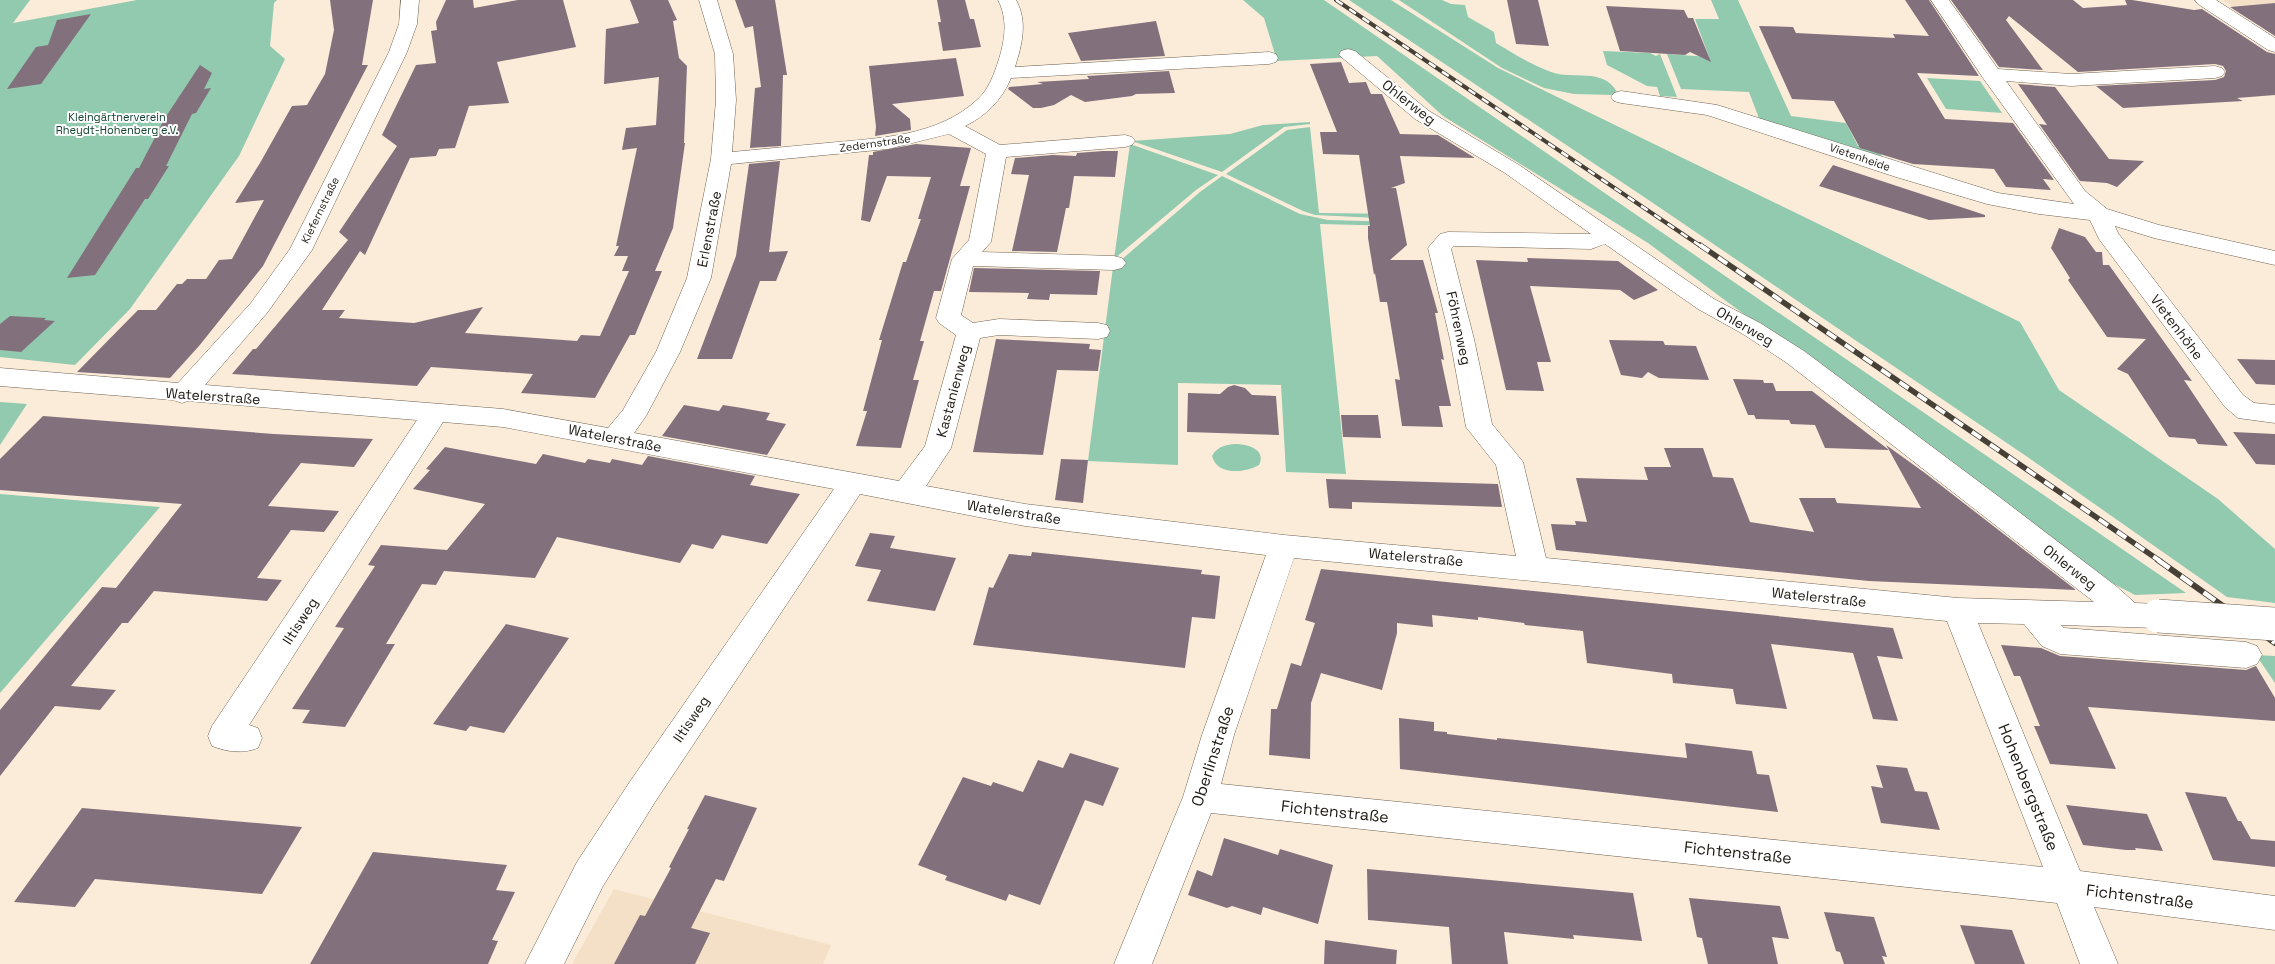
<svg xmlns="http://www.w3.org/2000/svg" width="2275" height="964" font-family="'Space Grotesk',sans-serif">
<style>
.built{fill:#f4e0c7}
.green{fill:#91caaf}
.building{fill:#83707d}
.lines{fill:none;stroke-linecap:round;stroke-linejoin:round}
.minor-casing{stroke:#706353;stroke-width:1}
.minor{fill:#fff;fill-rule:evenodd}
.rail-far2-casing{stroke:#474037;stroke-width:4}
.rail-far1-casing{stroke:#474037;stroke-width:5.5}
.rail-casing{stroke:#474037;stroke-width:6}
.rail-far2{stroke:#fff;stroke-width:2.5;stroke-dasharray:8;stroke-linecap:butt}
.rail-far1{stroke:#fff;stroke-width:4;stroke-dasharray:11;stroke-linecap:butt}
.rail{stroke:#fff;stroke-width:4.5;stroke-dasharray:14;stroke-linecap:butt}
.minor-bridge-casing{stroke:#706353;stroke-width:34;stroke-linecap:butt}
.minor-bridge{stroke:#fff;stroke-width:33}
.labels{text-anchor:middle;stroke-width:4;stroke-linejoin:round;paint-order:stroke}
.far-park-label{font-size:11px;fill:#114330;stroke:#fff}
.far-street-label{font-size:11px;fill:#1e1912;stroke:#fff}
.street-label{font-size:14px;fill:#1e1912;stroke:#fff}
.near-street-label{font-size:16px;fill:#1e1912;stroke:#fff}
</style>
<rect width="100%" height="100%" fill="#fbecd9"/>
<path class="built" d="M2223 0H2275V34Z
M614 889 831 945 823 964H572Z"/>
<path class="green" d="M0 0H30L13 23 137 0H277L274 3 270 46 285 59 239 156 130 309 75 365 0 357Z
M1243 0H1324L2186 593 2135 595 2077 565 2005 508 1648 243 1443 116 1377 56 1277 61 1264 18Z
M1349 0H1391L1498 68 2020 322 2059 390 2218 499 2275 549V603L2227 597 2026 456 1647 199Z
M1399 0H1442L1451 4 1465 5 1468 17 1494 32 1496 43C1514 54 1532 65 1551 72 1573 80 1603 67 1617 92L1614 95 1574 94 1544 88 1502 68Z
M1711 0H1738L1791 116 1846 123 1858 146 1877 148 1885 161 1760 121 1749 92 1681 89 1667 54 1709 57 1695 19H1719Z
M1603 51 1650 53 1656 56 1660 54 1677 97 1660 96 1657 87 1647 86 1607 65Z
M1927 78 1980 81 2002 113 1946 109Z
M1310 122V124L1284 127 1222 172 1132 141 1230 134 1263 125Z
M1310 127 1319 213 1398 214 1399 219 1315 215 1303 211 1226 174 1287 130Z
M1130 144 1218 175 1196 190 1114 259Z
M1222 176 1300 214 1328 220 1399 222 1400 226 1320 224 1346 474 1286 472 1281 385 1178 383V465L1088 461 1113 267 1200 192Z
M0 402 27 404 0 445Z
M1238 444C1250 445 1266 450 1259 465 1245 473 1217 476 1212 456 1217 446 1228 444 1238 444Z
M0 494 160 507 0 693Z
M2256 655 2275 656V683Z"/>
<path class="building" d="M330 0H373L362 65H368L263 266 199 346 170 378 77 372 138 310H156L177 284H182L187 279H206L219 260 232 259 264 200 235 203 260 163 292 106 307 105 325 74 334 30Z
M446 0H473L474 8 518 0H563L576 47 497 62 509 103 469 106 455 148 439 149 436 156 410 158 365 255 360 251 322 310H345L339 318 414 323 483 307 465 333 577 341 581 335 600 336 629 271H622L628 256H614L619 246H616L637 148 622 150 626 128 656 125 659 77 604 84 606 29 639 23 630 0H668L677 20 673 21 679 58 687 66 684 143H685L673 228 655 271H662L635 335H630L595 398 521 393 533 374 431 367 417 386 232 374 253 349H256L348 240 339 232 397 146 382 135 416 65 436 63 431 31 437 30 436 22Z
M735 0H775L787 75H783L781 146 750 148 755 88 761 87 753 26 745 28Z
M937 0H965L970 19H974L981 47 943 51 938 22H941Z
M1507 0H1538L1549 46 1516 44Z
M1905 0H1929L1979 76 1917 73 1945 119 2013 123 2054 180 2043 179 2051 190 2006 187 1994 169 1913 164 1860 148 1834 101 1792 99 1759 26 1793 27 1796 33 1895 38 1893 34 1929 36Z
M1951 0H2073L2083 8 2127 5 2125 0H2132L2194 10 2202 9 2267 52 2275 54V95L2237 98 2243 101 2123 108 2096 86 2215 80 2224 77 2226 71 2223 66 2215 64 2078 72 2009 16 2006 20 2043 70 1999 67Z
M2275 3V36L2230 7Z
M1606 6 1684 10 1688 18H1693L1711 62 1690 52 1685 55 1620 51Z
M91 14 41 84 7 89 36 47 48 45 57 20Z
M1156 21 1165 56 1081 61 1068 33Z
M956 58 964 96 892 104 910 119 911 130 875 136 876 127 869 66Z
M1341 62 1349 83 1366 82 1371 94H1382L1400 134 1438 135 1475 158 1400 156 1405 183 1391 188H1396L1407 245 1390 260H1423L1438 313H1435L1444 360 1441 359 1451 406H1439L1443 427 1402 426 1395 379 1400 380 1387 302H1380L1375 273 1374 275 1368 238V226H1370L1359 155 1323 154 1320 132H1337L1310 64Z
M200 65 212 73 204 89 211 88 196 113 192 114 166 166H169L148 199H145L95 275 67 278 136 168H139L165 118Z
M1169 71 1175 93 1136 94 1132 96 1085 102 1071 95 1054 105 1041 108H1033L1008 89 1009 87 1043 84 1037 82 1089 79 1087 76Z
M2018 84 2055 87 2109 159 2144 161 2117 187 2107 183 2080 181 2039 124 2047 125Z
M916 144 971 148 960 186H970L941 291H934L920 341H924L913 380H919L901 448 856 446 867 411H863L882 340H879L903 262H906L921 219H918L931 177 887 176 870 222 861 220 869 155H873V152Z
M1103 151H1118L1115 177 1074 176 1069 208H1066L1057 252 1012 251 1029 175 1011 174 1015 158 1053 155 1076 156 1077 153Z
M780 161 769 252 788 251 776 281H760L732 359H697L736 256 749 164Z
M1833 165 1985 215V217L1929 220 1819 186Z
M2059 228 2085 237 2096 252H2102L2103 265H2109L2192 381 2184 380 2228 446 2198 444 2195 439 2169 437 2128 374 2117 369 2146 339 2107 337 2068 280 2070 278 2051 248Z
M1527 258 1618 261 1658 290 1634 300 1620 290 1530 286 1551 362H1537L1544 391 1506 390 1476 260 1528 262Z
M974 268 1100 271 1097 295 1050 294 1049 300 1027 299 1029 293 969 292Z
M10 316 46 318 44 320 55 321 21 352 0 350V324Z
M996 339 1090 344 1089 349 1101 350 1098 371 1057 370 1043 455 973 452Z
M1609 340 1663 341 1665 345 1696 346 1709 380 1659 378 1648 372 1642 378 1621 375Z
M2237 359 2275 360V385L2256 384Z
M1733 379 1763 380 1764 383H1773L1776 391H1812L1889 450 1886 445 1925 473 2076 590 1869 581 1556 550 1551 524 1576 525 1575 521 1587 522 1576 478 1648 480 1644 467H1671L1664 448H1703L1713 477 1733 478 1750 522 1814 532 1799 498H1835L1837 503 1921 508 1889 450 1825 448 1815 425 1791 424 1789 420 1756 419 1754 415H1748Z
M1234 385 1245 388 1252 395 1276 396 1279 435 1187 432 1188 393 1220 394 1228 387Z
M684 405 719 411 723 405 742 408 770 413 766 420 786 424 767 455 662 436Z
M1341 415H1378L1381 438 1343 437Z
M43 416 274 434 373 439 354 467 301 463 268 506 339 511 324 532 291 530 257 578 282 580 267 601 154 591 128 623H122L71 686 116 690 100 710 55 706 0 776V710L102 587 116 588 182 504 0 490V459Z
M2233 432 2275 434V465L2256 464Z
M445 447 536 464 543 454 585 463 588 459 610 463 612 459 642 465 648 456 755 476 750 485 800 494 767 544 722 535 713 549 692 544 680 563 557 537 535 578 444 571 436 585 422 584 386 644H395L345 727 302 723 310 710 292 709 344 628 335 627 375 566 368 565 381 545 447 550 485 504 413 489 430 470 426 469Z
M1061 459 1088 460 1083 503 1055 500Z
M1326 479 1498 484 1502 507 1352 502V509L1329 508Z
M870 533 895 536 890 548 956 558 935 611 867 601 881 570 855 566Z
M1032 552 1202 570 1201 574 1220 576 1215 619 1192 617 1185 668 973 645 989 587 993 588 1009 554 1031 556Z
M1321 569 1893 628 1903 659 1877 656 1898 721 1873 719 1853 653 1771 644 1787 709 1736 704 1733 689 1673 683 1672 674 1587 663 1583 631 1525 625 1524 623 1478 617V620L1432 615 1433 627 1397 623V633L1382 690 1321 673 1311 703 1310 759 1269 755 1271 709H1277L1291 663 1301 666 1315 623 1305 620Z
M506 624 569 638 504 733 470 726 466 731 433 724Z
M2001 645 2041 648 2060 656 2246 670 2256 666 2275 698V721L2088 707 2116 769 2050 764 2034 726H2040L2020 676H2014Z
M1399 718 1434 722V731L1447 732V734L1497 740V738L1687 758 1685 743 1752 751 1757 774 1769 775 1778 812 1400 769Z
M1070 753 1119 768 1103 806 1085 800 1040 905 1009 894 1006 901 945 880 947 876 918 865 963 777 991 786 993 782 1023 792 1038 760 1063 768Z
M1876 765 1907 768 1915 791 1927 792 1940 830 1881 823 1871 786 1883 788Z
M2185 792 2226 797 2238 821H2241L2251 839 2275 841V867L2213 860Z
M705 795 757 808 724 881 716 879 691 928 710 933 695 964H614L640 915 645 916 671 868 669 867 689 829H687Z
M2066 805 2147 814 2163 851 2135 848 2136 850H2126L2083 845Z
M82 808 187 817 302 827 262 894 95 879 75 907 14 902Z
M1224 838 1278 855 1280 849 1333 865 1318 924 1263 907 1261 915 1232 906 1227 908 1188 895 1197 870 1212 876Z
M373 852 507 865 496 890 515 892 492 940 498 941 488 964H310Z
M1367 869 1633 893 1642 941 1573 935 1574 939 1504 932 1508 964H1452L1449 927 1368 920Z
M1689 898 1780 906 1789 939 1772 937 1778 964H1708L1702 938 1697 937Z
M1824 912 1874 917 1887 957 1882 956 1885 964H1844L1840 952 1836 951Z
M1960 925 2012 930 2025 964H1975Z
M1325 940 1397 950 1396 964H1324Z"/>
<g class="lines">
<g class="minor-casing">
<path id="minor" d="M401 0H419L417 24 407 52 312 250 267 313 205 385 503 409 608 428 623 410 656 352 687 278 711 159 716 100 715 54 699 0H717L733 54 736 100 732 152C764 149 795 146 827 143 878 138 938 137 978 99 989 89 994 74 999 59 1005 39 1008 19 998 0H1016C1028 22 1022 44 1015 67L1269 52 1276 54 1278 58 1276 62 1269 64 1011 78C1002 100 986 116 965 126L1000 145 1125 135 1132 137 1135 141 1132 145 1125 147 1006 157 991 242 982 252 1114 256 1122 258 1126 263 1122 268 1114 270 973 266 961 315 973 323 999 319 1098 323 1107 325 1110 331 1107 337 1098 339 999 335 980 338 951 448 926 486 1025 504 1284 535 1516 556 1496 465 1466 427 1450 339 1428 248 1440 234 1448 232 1591 234 1505 173 1415 119 1339 55 1341 51 1348 49 1355 51 1429 111 1519 165 1714 299 1760 323 1804 351 2002 499 2116 586 2135 603 2158 604 2169 607 2173 616 2169 625 2158 628 2061 625 2064 628 2246 642 2257 646 2262 655 2257 664 2246 668 2060 654 2042 646 2024 624 1978 623 2080 871 2275 896V930L2094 907 2118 964H2080L2057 903 1211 813 1152 964H1114L1183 797 1202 735 1266 555 1025 526 860 494 655 802 603 886 564 964H525L577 862 631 780 834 489 503 427 443 422 249 725 258 728 262 738 258 748C242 754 228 752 212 746L208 736 212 726 417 420 188 401 182 403 173 400 0 386V368L178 383 251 303 290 249 389 52 399 24ZM949 134 986 154 969 240 952 259 936 318 939 323 956 335 925 446 899 481 634 433 646 416 680 352 711 278 731 164 888 149ZM1605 244 1698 309 1743 334 1787 363 2094 602 1958 598 1546 558 1523 462 1492 424 1474 339 1451 249 1454 246 1591 249ZM1294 558 1947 621 2043 867 1221 784 1234 735Z
M1931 0H1949L1998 69 2071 74 2215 66 2222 68 2225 72 2222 76 2215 78 2071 86 2006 81 2085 191 2107 209 2159 225 2275 251V265L2154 238 2115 226 2118 233 2243 395 2254 403 2275 405V423L2238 418 2225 407 2099 239 2090 220 2039 214 1987 204 1896 177 1707 115 1621 103 1614 101 1611 97 1614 93 1621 91 1717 105 1998 193 2074 204 1983 78Z
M2195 0H2216L2275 38V52L2268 50 2198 4Z"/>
</g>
<use href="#minor" class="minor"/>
<g class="rail-far2-casing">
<path id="rail-far2" d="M1336 0 1702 247"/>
</g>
<g class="rail-far1-casing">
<path id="rail-far1" d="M1700 245 2160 561"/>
</g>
<g class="rail-casing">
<path id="rail" d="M2158 560 2275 643"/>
</g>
<use href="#rail-far2" class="rail-far2"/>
<use href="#rail-far1" class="rail-far1"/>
<use href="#rail" class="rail"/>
<g class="minor-bridge-casing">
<path id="minor-bridge" d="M2158 616 2275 624"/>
</g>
<use href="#minor-bridge" class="minor-bridge"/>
</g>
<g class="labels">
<g class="far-park-label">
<text x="117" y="121">Kleingärtnerverein<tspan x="117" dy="13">Rheydt-Hohenberg e.V.</tspan></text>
</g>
<g class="far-street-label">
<text transform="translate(875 143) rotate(-8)" y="4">Zedernstraße</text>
<text transform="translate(1860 157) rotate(19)" y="4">Vietenheide</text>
<text transform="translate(320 210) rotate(-64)" y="4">Kiefernstraße</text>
</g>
<g class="street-label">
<text transform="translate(1409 102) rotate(38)" y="5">Ohlerweg</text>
<text transform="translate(709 229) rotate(-79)" y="5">Erlenstraße</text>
<text transform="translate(1745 326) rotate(30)" y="5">Ohlerweg</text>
<text transform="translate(2177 327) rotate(53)" y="5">Vietenhöhe</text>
<text transform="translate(1459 328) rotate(78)" y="5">Föhrenweg</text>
<text transform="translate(953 391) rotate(-75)" y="5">Kastanienweg</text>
<text transform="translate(213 396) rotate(4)" y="5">Watelerstraße</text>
<text transform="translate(615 438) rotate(11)" y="5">Watelerstraße</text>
<text transform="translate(1014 512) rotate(9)" y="5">Watelerstraße</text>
<text transform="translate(1416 557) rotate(5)" y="5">Watelerstraße</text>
<text transform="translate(2070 567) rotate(38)" y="5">Ohlerweg</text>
<text transform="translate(1819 597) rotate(6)" y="5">Watelerstraße</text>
<text transform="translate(300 621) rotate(-57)" y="5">Iltisweg</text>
<text transform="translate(691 719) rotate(-56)" y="5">Iltisweg</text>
</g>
<g class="near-street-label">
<text transform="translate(1212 756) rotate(-72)" y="6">Oberlinstraße</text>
<text transform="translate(2029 787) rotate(68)" y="6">Hohenbergstraße</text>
<text transform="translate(1335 811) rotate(6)" y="6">Fichtenstraße</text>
<text transform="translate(1738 852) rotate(6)" y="6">Fichtenstraße</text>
<text transform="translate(2140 896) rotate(7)" y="6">Fichtenstraße</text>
</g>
</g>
</svg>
